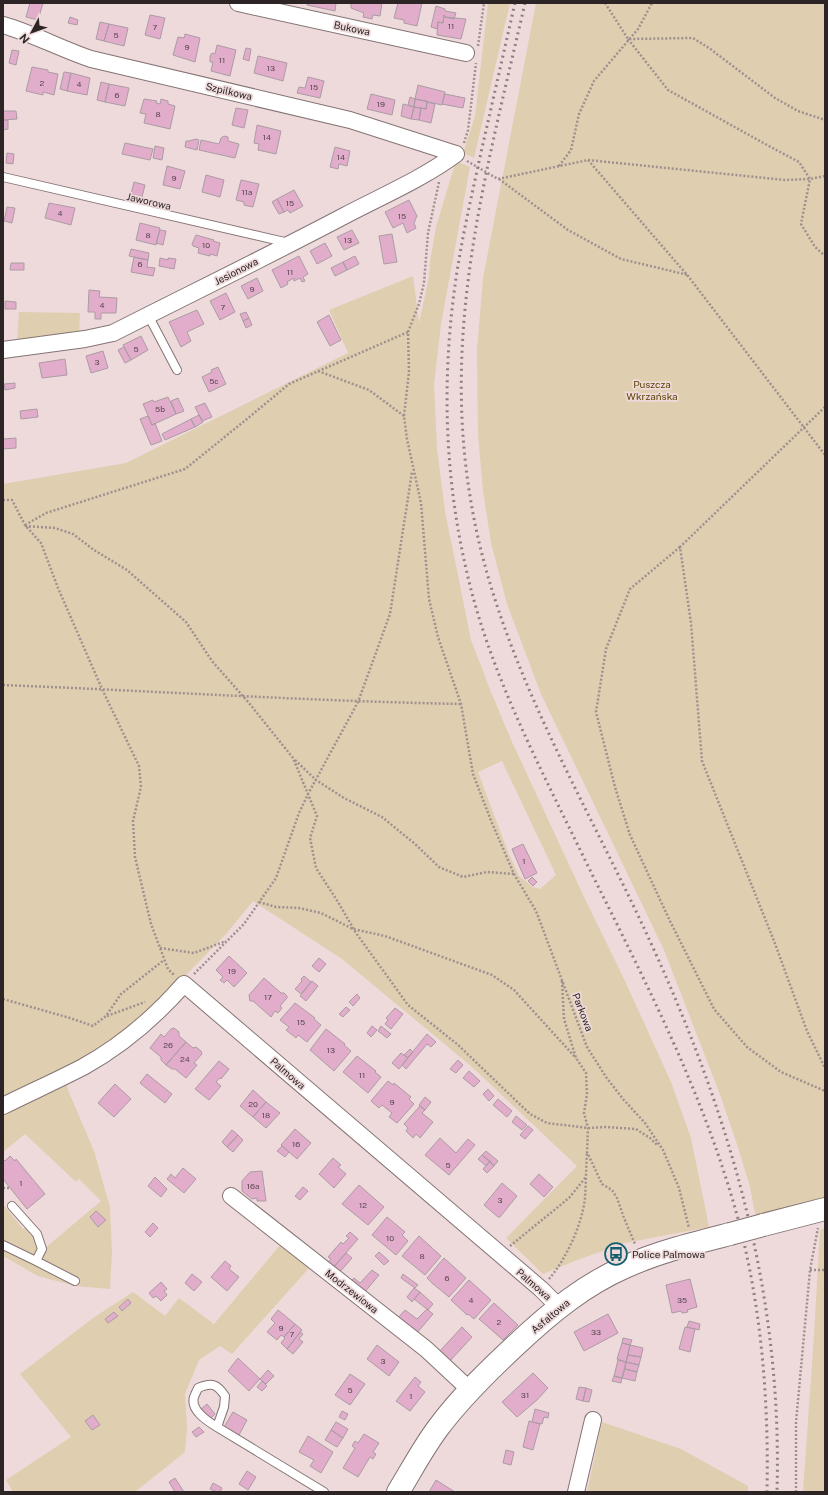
<svg xmlns="http://www.w3.org/2000/svg" width="828" height="1495" font-family="'Public Sans',sans-serif">
<style>
.green{fill:#e0ceb0;fill-rule:evenodd}
.building{fill:#e1adca;stroke:#ab9ca4}
.lines{fill:none;stroke-linecap:round;stroke-linejoin:round}
.lane-casing{stroke:#857474;stroke-width:10}
.street-casing{stroke:#857474;stroke-width:18}
.secondary-casing{stroke:#857474;stroke-width:24}
.path{stroke:#9f9090;stroke-width:2.5;stroke-dasharray:2 2;stroke-linecap:butt}
.lane{stroke:#fff;stroke-width:8}
.street{stroke:#fff;stroke-width:16}
.secondary{stroke:#fff;stroke-width:22}
.rail{stroke:#8d7f80;stroke-width:3;stroke-dasharray:2 4;stroke-linecap:butt}
.secondary-bridge-casing{stroke:#857474;stroke-width:24;stroke-linecap:butt}
.secondary-bridge{stroke:#fff;stroke-width:22}
.labels{text-anchor:middle;stroke-width:3.5;stroke-linejoin:round;paint-order:stroke}
.number-label{font-size:8px;fill:#59464e}
.street-label{font-size:10px;fill:#2c2425;stroke:#eedada}
.park-label{font-size:10px;fill:#5f4302;stroke:#eedada}
.poi-label{font-size:10px;fill:#2c2425;stroke:#eedada;text-anchor:start}
</style>
<rect width="100%" height="100%" fill="#eedada"/>
<path class="green" d="M488 3H510L474 158 463 153 475 116Z
M536 3H825V1198L756 1218 750 1187 738 1147 719 1092 664 950 541 694 507 604 491 543 483 491 478 435 477 350 483 278Z
M456 161 470 167 441 324 434 384 437 449 445 511 471 640 491 692 512 742 585 899 625 981 671 1082 691 1138 709 1227 625 1243 580 1259 543 1274 506 1238 577 1166 471 1066 342 959 253 901 227 933 186 975 108 1046 62 1071 68 1090 94 1151 110 1207 112 1253 110 1289 75 1286 38 1276 3 1256V1204L23 1229 27 1227 45 1248 101 1201 79 1179 76 1182 25 1134 3 1152V484L126 463 348 353 329 310 413 276 419 323 429 277 430 261 436 227ZM502 761 556 875 540 889 533 887 519 876 508 852 478 772Z
M19 312 80 313 79 333 17 342Z
M825 1228V1492H803L814 1335 820 1230Z
M280 1245 310 1267 232 1354 220 1346 199 1360 185 1394 187 1429 185 1452 135 1492H13L6 1480 71 1437 20 1374 93 1318 133 1292 165 1316 179 1298 214 1324Z
M602 1422 681 1449 748 1486V1492H587Z"/>
<path class="building" d="M30 3H43L38 20 26 17Z
M307 3H336L335 11 307 5Z
M351 3H382L380 16 373 15 372 19 363 17 364 13 351 8Z
M398 3H422L417 26 404 23V20L394 18Z
M436 6 445 9V11L456 13 454 19 445 17 444 15 443 23 438 22 437 29 431 27Z
M150 15 165 18 160 39 145 35Z
M444 15 445 17 466 19 461 39 437 35 438 22 443 23Z
M70 17 78 20 77 25 68 23Z
M100 22 109 24 104 41 96 39Z
M109 24 128 28 124 46 104 41Z
M185 34 200 38 195 62 173 55 178 37 184 38Z
M217 45 236 50 230 76 211 71 213 62H210V56L212 53 215 54Z
M246 48 251 49 249 61 243 59Z
M12 50 19 51 16 65 9 63Z
M258 56 287 63 283 81 254 73Z
M32 67 48 70V72L58 74 54 95 43 92V95L26 91Z
M64 72 71 73 67 91 60 89Z
M71 73 90 78 87 95 67 91Z
M308 77 324 81 320 98 297 93 299 87 305 88Z
M101 82 109 84 105 102 97 100Z
M109 84 129 88 125 106 105 102Z
M418 85 445 92 442 105 415 99Z
M371 94 395 100 392 115 367 109Z
M445 94 465 98 463 108 442 104Z
M410 97 415 99 414 107 408 105Z
M144 99 157 101 156 103 160 104 161 99 168 101V104L175 106 170 129 144 123 146 114 140 113Z
M415 99 427 101 426 109 414 107Z
M427 102 435 104 431 123 419 120 421 108 426 109Z
M403 104 414 107 411 119 401 116Z
M414 107 421 108 419 120 411 119Z
M236 108 248 110 244 128 232 125Z
M3 111H16L17 119 3 120Z
M3 120H8V129L3 130Z
M257 125 281 131 276 154 258 150 259 144 254 143Z
M224 136 228 137V141L239 144 235 158 199 150 201 140 219 144 221 138Z
M196 139 199 140 197 150 185 147 186 141H189Z
M125 143 153 149 150 160 122 154Z
M155 146 164 148 162 160 153 158Z
M335 147 350 151 347 166 339 164 338 169 330 167Z
M7 153 14 154 13 164 6 163Z
M167 166 185 171 180 189 163 185Z
M206 175 224 180 220 197 202 192Z
M241 180 259 184 253 207 244 205V202L236 200Z
M134 182 145 185 142 197 131 194Z
M294 190 303 206 290 213 288 210 284 212 277 199Z
M277 199 284 212 279 214 272 202Z
M409 200 417 216 414 223 416 228 407 233 403 223 393 228 385 212Z
M49 203 75 208 71 225 45 218Z
M7 207 15 208 12 223 4 221Z
M140 223 160 228 156 245 136 240Z
M160 230 166 231 163 245 156 243Z
M352 230 359 243 344 250 337 237Z
M392 234 397 262 384 264 379 236Z
M196 235 214 240 213 241 220 243 217 256 210 254V256L198 253 199 248 193 246 192 244Z
M325 243 332 256 317 264 310 251Z
M131 249 149 253 148 260 129 256Z
M299 256 308 274 303 277 305 281 302 282 300 278 294 281V278L287 282 288 284 281 288 272 270Z
M355 256 359 264 347 270 343 262Z
M134 257 148 260 147 267 155 268 153 276 131 272Z
M160 258 168 260V258L176 259 174 269 159 266Z
M343 262 347 270 335 276 331 268Z
M11 263H24V270H10Z
M257 278 263 291 248 299 241 286Z
M89 290 100 291 99 297 117 298 116 313H101V319H95V312H88Z
M226 293 235 312 220 320 210 301Z
M5 301 16 302V309H5Z
M197 310 204 324 187 332 191 341 181 347 169 322Z
M246 312 249 318 243 321 240 314Z
M329 315 341 340 330 346 317 322Z
M249 318 252 325 246 328 243 321Z
M141 336 148 350 131 360 123 345Z
M124 347 131 360 125 363 118 350Z
M103 351 108 368 91 373 86 356Z
M65 359 67 375 42 378 39 363Z
M218 367 226 384 209 392 202 377 212 372 211 370Z
M15 383V388L5 390 4 384Z
M168 397 176 414 152 425 143 404 153 400 154 402Z
M178 398 184 411 176 414 171 401Z
M205 403 212 417 202 421 195 407Z
M37 409 38 417 21 419 20 411Z
M199 415 203 422 195 427 191 419Z
M148 416 152 425 155 423 162 441 151 445 140 419Z
M191 419 195 427 165 440 162 434Z
M16 438V448L3 449V439Z
M523 844 537 873 525 879 512 849Z
M532 877 537 882 533 886 528 881Z
M229 956 247 973 234 987 227 980 224 983 220 980 223 977 216 970Z
M319 958 326 964 319 972 312 966Z
M304 976 311 982 301 994 295 989 302 981 301 979Z
M264 978 281 993H284L287 996V998L280 1006 282 1008 278 1013 275 1011 271 1017 253 1001H250L249 995Z
M312 981 318 986 306 1001 300 996Z
M357 994 360 998 353 1006 349 1002Z
M295 1003 315 1018 314 1019 321 1025 307 1042 298 1035 296 1038 286 1030 289 1027 280 1020Z
M346 1007 350 1010 343 1017 339 1014Z
M395 1008 403 1014 391 1029 385 1024 388 1020 386 1018Z
M372 1026 377 1030 371 1037 367 1033Z
M381 1026 391 1034 387 1038 378 1031Z
M174 1028 179 1032V1036L186 1042 166 1065 161 1060V1057L150 1048 161 1034 164 1037 171 1029Z
M326 1029 345 1044 344 1045 351 1051 334 1071 310 1050Z
M427 1034 436 1042 431 1047 427 1044 406 1069 402 1065Z
M186 1042 193 1048 196 1047 201 1051 202 1054 194 1063 197 1065 186 1078 175 1069H172L166 1065Z
M410 1049 413 1052 408 1058 404 1055Z
M401 1053 408 1058 399 1069 392 1063Z
M357 1056 376 1071 375 1072 381 1077 368 1093 343 1072Z
M458 1060 463 1065 456 1073 450 1069Z
M219 1061 229 1069 221 1079 220 1078 216 1082 221 1086 209 1100 195 1089Z
M469 1071 480 1081 474 1087 463 1078Z
M147 1074 172 1094 165 1103 140 1083Z
M388 1081 393 1085 394 1083 411 1097 409 1099 414 1104 397 1123 389 1117 392 1113 382 1105 379 1108 371 1101Z
M115 1084 131 1099 114 1117 98 1103Z
M488 1089 494 1096 489 1101 483 1094Z
M253 1090 266 1102 253 1117 240 1106Z
M425 1097 431 1102 425 1110 419 1105Z
M498 1099 512 1111 507 1117 493 1105Z
M266 1102 280 1113 266 1128 253 1117Z
M420 1106 425 1110 422 1113 433 1122 420 1138 416 1134 413 1138 406 1131 408 1128 404 1124Z
M516 1116 527 1125 522 1130 512 1122Z
M528 1126 533 1130 525 1139 520 1135Z
M295 1129 311 1143 297 1159 281 1145Z
M232 1130 238 1135 227 1147 222 1142Z
M238 1135 243 1140 233 1152 227 1147Z
M440 1138 456 1153 468 1139 475 1145 449 1175 425 1155Z
M282 1146 289 1152 285 1157 277 1151Z
M486 1151 498 1161 494 1166 482 1155Z
M482 1155 490 1161 486 1166 478 1159Z
M10 1156 15 1161 16 1159 45 1194 27 1209 3 1179V1159L5 1161Z
M333 1158 341 1165 338 1167 346 1174 334 1188 319 1174Z
M490 1161 494 1166 487 1173 483 1169Z
M183 1168 196 1179 184 1193 167 1179 171 1174 175 1178Z
M262 1171 266 1201H257V1198L252 1199 242 1191V1181L250 1172Z
M539 1174 553 1187 544 1197 530 1184Z
M155 1177 167 1189 161 1197 148 1186Z
M502 1183 517 1196 500 1217H498L484 1205Z
M359 1185 384 1207 368 1225 342 1204Z
M303 1187 308 1191 300 1200 295 1196Z
M96 1211 106 1220 98 1227 90 1217Z
M387 1217 405 1232 402 1235 408 1241 396 1255 372 1235Z
M153 1223 158 1228 150 1237 145 1232Z
M350 1232 358 1239 332 1269 327 1264 331 1259 328 1257 341 1242 343 1244 349 1238 346 1236Z
M419 1236 441 1256 425 1275 402 1256Z
M379 1252 389 1261 384 1265 375 1256Z
M346 1253 352 1258 339 1273 332 1269Z
M444 1258 466 1278 449 1297 432 1283 427 1278Z
M225 1261 231 1266 229 1269 239 1277 227 1291 211 1277Z
M372 1270 379 1275 364 1293 350 1282 354 1278 360 1283Z
M192 1274 202 1282 194 1291 185 1283Z
M403 1274 418 1285 415 1288 401 1278Z
M690 1279 697 1307 687 1310 688 1312 682 1313 681 1311 672 1313 666 1285Z
M469 1280 491 1300 474 1319 468 1314 467 1315 451 1300Z
M161 1282 167 1289 164 1291 167 1295 161 1301 156 1296 153 1298 149 1293Z
M414 1288 420 1292 412 1302 407 1297Z
M420 1292 433 1304 428 1310 414 1299Z
M128 1299 131 1303 122 1311 119 1307Z
M494 1303 518 1325 503 1340 479 1319Z
M427 1309 433 1314 416 1334 397 1319 405 1310 417 1319Z
M278 1310 295 1324 284 1337 281 1335 277 1340 267 1332 275 1323 271 1319Z
M114 1312 118 1316 108 1323 105 1319Z
M608 1314 618 1333 584 1351 574 1332Z
M689 1321 700 1324 699 1330 687 1327Z
M295 1324 302 1330 287 1349 281 1343 285 1338 284 1337Z
M462 1327 472 1337 450 1361 439 1352Z
M685 1327 695 1329 690 1352 679 1349Z
M300 1332 303 1334 299 1339 303 1342 293 1354 287 1349Z
M623 1338 632 1340 630 1345 622 1343Z
M622 1343 630 1345 626 1362 617 1359Z
M377 1345 399 1362 389 1376 367 1359Z
M630 1345 643 1348 641 1357 628 1355Z
M628 1355 641 1357 639 1365 626 1362Z
M238 1358 260 1379 249 1391 228 1371Z
M618 1360 626 1362 622 1378 614 1376Z
M626 1362 639 1365 637 1372 625 1369Z
M625 1369 637 1372 635 1381 622 1378Z
M268 1370 274 1376 266 1384 260 1379Z
M533 1373 548 1388 537 1400 517 1417 502 1402Z
M350 1374 365 1384 350 1405 335 1395Z
M614 1376 622 1378 621 1383 612 1381Z
M415 1377 421 1382 418 1386 425 1392 410 1411 396 1401Z
M262 1381 267 1386 262 1391 257 1387Z
M579 1387 586 1388 583 1401 576 1399Z
M586 1388 592 1390 589 1402 583 1401Z
M207 1404 215 1414 210 1419 201 1409Z
M535 1409 549 1413 548 1418 544 1417 542 1424 532 1422Z
M342 1411 348 1414 345 1420 339 1417Z
M233 1412 247 1420 239 1435 224 1427Z
M93 1415 100 1425 92 1430 85 1421Z
M529 1421 540 1424 533 1450 523 1447Z
M336 1422 348 1429 343 1438 331 1430Z
M199 1427 204 1432 196 1437 192 1432Z
M331 1430 343 1438 337 1447 325 1440Z
M364 1434 379 1443 373 1452 376 1454 373 1459 370 1457 358 1477 343 1468 355 1448 352 1446 355 1441 358 1443Z
M308 1436 333 1452 321 1473 310 1466 314 1460 299 1452Z
M506 1450 514 1452 511 1465 503 1463Z
M247 1471 256 1477 248 1490 239 1484Z
M175 1478 184 1492H175L169 1482Z
M436 1480 455 1492H429Z
M213 1483 222 1488 220 1492H217L210 1489Z"/>
<g class="lines">
<g class="lane-casing">
<path id="lane" d="M3 177 289 243
M148 315 177 370
M3 1245 36 1261 42 1249 37 1234 12 1206
M36 1261 75 1281
M217 1427 224 1407 225 1396C217 1384 212 1382 198 1388 197 1391 195 1394 194 1397 190 1410 207 1421 217 1427L324 1492"/>
</g>
<g class="street-casing">
<path id="street" d="M238 3 466 53
M3 25C34 34 61 49 91 59L350 120 456 154
M3 350 85 339 113 333C190 294 268 256 344 216 382 196 422 179 456 154
M3 1106C29 1093 56 1081 83 1067 121 1046 156 1016 184 984L541 1289 559 1307
M231 1196 426 1349 470 1390
M576 1492 593 1420"/>
</g>
<g class="secondary-casing">
<path id="secondary" d="M763 1225 825 1209
M398 1492C411 1471 423 1448 438 1428 461 1397 489 1370 517 1344 550 1313 584 1285 625 1267 658 1252 695 1243 730 1234"/>
</g>
<path class="path" d="M605 3 628 39 693 38 709 48 775 98 798 111 825 120
M628 39 668 90 767 145 799 162 810 179 801 224 815 247 825 256
M478 46 484 3
M464 143 468 130 476 63
M588 160 688 276 825 455
M467 161 498 179 588 160 785 180 810 179 825 176
M559 166 571 150 579 114 594 81 638 29 652 3
M499 179 568 230 621 259 688 275
M439 182 428 233 424 283 419 304 408 332 409 372 404 416 407 439 421 503 429 599 438 637 461 704 473 774 492 823 514 874 536 911 587 1047 606 1077 623 1099 645 1123 663 1150 679 1188 689 1228
M318 371 369 390 404 416
M825 407 680 547 691 623 702 761 774 941 807 1031 825 1068
M3 500H12L25 525 41 543 58 588 102 689 139 766 141 787 133 821 135 857 151 924 168 969 174 975
M25 525 46 513 185 469 247 419 289 384 408 332
M25 526 55 528 73 534 94 550 127 570 186 622 212 661 249 703 293 758 317 816 310 838 316 868 338 902 356 933 408 1005 457 1044 530 1114 547 1123 588 1128 605 1127 636 1129 650 1138 658 1146
M680 547 630 589 606 649 596 712 615 787 630 835 670 921 714 1009 747 1047 781 1072 825 1091
M3 685C156 691 308 701 461 704
M295 760 316 780 344 798 382 817 415 844 439 867 463 877 487 872 514 874
M259 902 276 907 299 908 321 913 353 929 385 936 492 975 514 990 576 1058
M160 948 194 953 226 941
M194 974 244 924 276 878 299 813 308 794 358 702 390 614 412 472
M562 981 564 1019 576 1058 586 1073 587 1094 584 1113 588 1128 587 1152 602 1184 612 1190 617 1198 624 1218 635 1244
M3 999 70 1018 93 1026 106 1016 121 994 164 960
M107 1016 145 1002
M3 1188H10
M510 1246 569 1198 586 1177
M810 1270H825
M549 1279C566 1259 582 1225 585 1198 586 1183 586 1168 587 1153
M796 1492V1422L810 1270 818 1228"/>
<use href="#lane" class="lane"/>
<use href="#street" class="street"/>
<use href="#secondary" class="secondary"/>
<path class="rail" d="M515 3C504 51 493 100 482 148 471 199 459 249 453 301 442 392 446 484 467 573 490 674 541 769 586 862 639 969 695 1076 730 1191 760 1288 769 1391 767 1492
M525 3C487 169 442 324 470 496 493 643 570 774 634 907 724 1095 783 1281 777 1492"/>
<g class="secondary-bridge-casing">
<path id="secondary-bridge" d="M730 1234 763 1225"/>
</g>
<use href="#secondary-bridge" class="secondary-bridge"/>
</g>
<defs>
<g id="bus-ring" transform="scale(1.15)"><circle r="9.5" fill="#eedada" stroke="#16606e" stroke-width="1.5"/><path d="M-5-6H5V4H4V6H2V4H-2V6H-4V4H-5ZM-3.5-4V0h7V-4ZM-3.5 1.2v1.5H-2V1.2ZM2 1.2v1.5H3.5V1.2Z" fill="#16606e"/></g>
</defs>
<g fill-rule="evenodd">
<use href="#bus-ring" x="616" y="1254"/>
</g>
<g class="labels">
<g class="number-label">
<text x="451" y="29">11</text>
<text x="155" y="30">7</text>
<text x="116" y="38">5</text>
<text x="187" y="50">9</text>
<text x="222" y="63">11</text>
<text x="271" y="71">13</text>
<text x="42" y="86">2</text>
<text x="79" y="87">4</text>
<text x="314" y="90">15</text>
<text x="117" y="98">6</text>
<text x="381" y="107">19</text>
<text x="158" y="117">8</text>
<text x="267" y="140">14</text>
<text x="341" y="160">14</text>
<text x="174" y="181">9</text>
<text x="247" y="195">11a</text>
<text x="290" y="206">15</text>
<text x="60" y="216">4</text>
<text x="402" y="219">15</text>
<text x="148" y="238">8</text>
<text x="348" y="243">13</text>
<text x="206" y="248">10</text>
<text x="140" y="267">6</text>
<text x="290" y="275">11</text>
<text x="252" y="292">9</text>
<text x="102" y="308">4</text>
<text x="223" y="310">7</text>
<text x="136" y="352">5</text>
<text x="97" y="365">3</text>
<text x="214" y="384">5c</text>
<text x="160" y="412">5b</text>
<text x="524" y="864">1</text>
<text x="232" y="974">19</text>
<text x="268" y="1000">17</text>
<text x="301" y="1025">15</text>
<text x="168" y="1048">26</text>
<text x="331" y="1053">13</text>
<text x="185" y="1062">24</text>
<text x="362" y="1078">11</text>
<text x="392" y="1105">9</text>
<text x="253" y="1107">20</text>
<text x="266" y="1118">18</text>
<text x="296" y="1147">16</text>
<text x="448" y="1168">5</text>
<text x="21" y="1186">1</text>
<text x="253" y="1189">16a</text>
<text x="500" y="1203">3</text>
<text x="363" y="1208">12</text>
<text x="390" y="1241">10</text>
<text x="422" y="1259">8</text>
<text x="447" y="1281">6</text>
<text x="471" y="1303">4</text>
<text x="682" y="1303">35</text>
<text x="499" y="1325">2</text>
<text x="281" y="1331">9</text>
<text x="596" y="1335">33</text>
<text x="292" y="1337">7</text>
<text x="383" y="1364">3</text>
<text x="350" y="1393">5</text>
<text x="525" y="1398">31</text>
<text x="411" y="1399">1</text>
</g>
<g class="street-label">
<text transform="translate(352 28) rotate(12)" y="4">Bukowa</text>
<text transform="translate(229 91) rotate(13)" y="4">Szpilkowa</text>
<text transform="translate(149 201) rotate(13)" y="4">Jaworowa</text>
<text transform="translate(236 271) rotate(-27)" y="4">Jesionowa</text>
<text transform="translate(583 1012) rotate(69)" y="4">Parkowa</text>
<text transform="translate(288 1073) rotate(41)" y="4">Palmowa</text>
<text transform="translate(534 1284) rotate(41)" y="4">Palmowa</text>
<text transform="translate(352 1291) rotate(38)" y="4">Modrzewiowa</text>
<text transform="translate(550 1316) rotate(-40)" y="4">Asfaltowa</text>
</g>
<g class="park-label">
<text x="652" y="388">Puszcza<tspan x="652" dy="12">Wkrzańska</tspan></text>
</g>
<g class="poi-label">
<text x="632" y="1258">Police Palmowa</text>
</g>
</g>
<rect width="828" height="1495" fill="none" stroke="#2c2425" stroke-width="8"/>
<g transform="translate(32 32) rotate(229)" stroke="#eedada" stroke-width="3" paint-order="stroke">
<path d="M0-3L7 15L0 10L-7 15Z" fill="#2c2425"/>
<text y="-6" font-size="11" font-weight="bold" text-anchor="middle" fill="#2c2425">N</text>
</g>
</svg>
